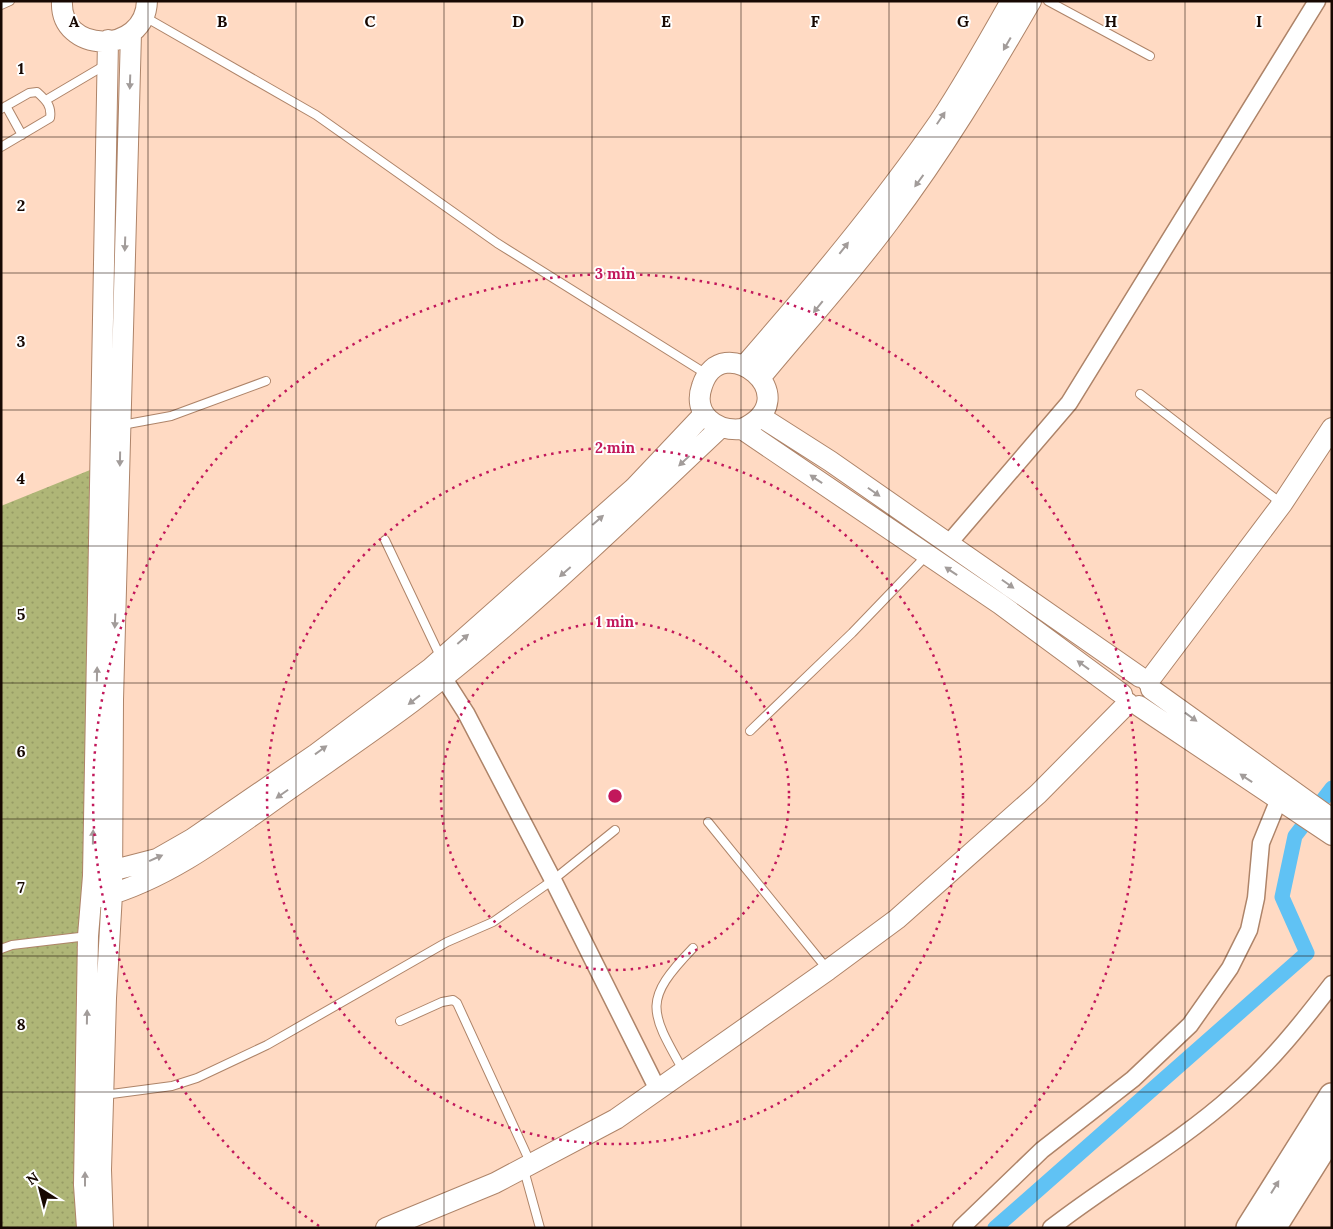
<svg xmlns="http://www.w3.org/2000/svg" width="1333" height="1229" font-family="Lora,serif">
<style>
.park{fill:url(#park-dots)}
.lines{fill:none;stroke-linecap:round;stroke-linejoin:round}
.canal{stroke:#60c2f4;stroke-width:15}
.service-casing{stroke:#ae8469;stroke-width:10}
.minor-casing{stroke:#ae8469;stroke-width:19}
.tertiary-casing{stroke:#ae8469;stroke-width:22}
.primary-casing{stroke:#ae8469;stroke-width:28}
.service{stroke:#fff;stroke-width:8}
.minor{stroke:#fff;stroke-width:16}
.tertiary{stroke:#fff;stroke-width:20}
.primary{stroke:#fff;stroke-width:25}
.oneway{fill:#a29c9a}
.grid{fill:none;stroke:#170802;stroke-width:1;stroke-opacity:0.55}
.ring{fill:none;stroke:#c2185b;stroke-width:2.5;stroke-dasharray:2.5 5}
.grid-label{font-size:16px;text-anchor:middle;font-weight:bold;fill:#170802;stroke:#fff;stroke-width:4;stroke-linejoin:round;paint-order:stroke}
.centre{fill:#c2185b;stroke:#fff;stroke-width:2.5}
.ring-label{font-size:15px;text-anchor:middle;font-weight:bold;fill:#c2185b;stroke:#fff;stroke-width:4;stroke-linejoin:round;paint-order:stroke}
</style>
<defs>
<pattern id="park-dots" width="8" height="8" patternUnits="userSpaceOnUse" patternTransform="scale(1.25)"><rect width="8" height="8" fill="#afb677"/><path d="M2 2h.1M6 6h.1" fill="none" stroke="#969b65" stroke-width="1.8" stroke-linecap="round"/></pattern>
</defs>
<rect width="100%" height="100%" fill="#ffdac3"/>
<path class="park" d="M95 468 89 1228H1V506Z"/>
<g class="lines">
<path class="canal" d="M995 1228 1307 953 1282 897 1295 836 1332 788"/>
<g class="service-casing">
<path id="service" d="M1048 1 1150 56
M1 5 10 1
M145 17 316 115 497 243 708 375
M46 100 107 64
M6 106 22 135
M1 109 29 93 37 92C46 100 52 106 50 118L1 147
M1140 394 1281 503
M122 425 171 416 266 381
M385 540 441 658
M750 731 852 633 927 555
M708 822 828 970
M1 949 12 945 88 936
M400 1021 442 1002 453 1000 457 1003 530 1162
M683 1070C649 1010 643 1000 693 948
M104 1095 172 1086 197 1078 267 1045 447 942 493 922 553 880 615 830
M524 1170 540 1228"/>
</g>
<g class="minor-casing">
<path id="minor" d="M949 543 1069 403 1317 1
M443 677 466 713 553 880 658 1090
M961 1228 1042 1150 1133 1079 1190 1025 1230 968 1249 930 1256 898 1261 843 1279 799
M1051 1228C1110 1182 1177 1145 1233 1095 1271 1062 1302 1023 1332 984"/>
</g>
<g class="tertiary-casing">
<path id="tertiary" d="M62 1C59 54 145 56 147 1
M745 365C813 287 880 207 939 122 965 83 988 42 1011 1
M761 377C803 326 849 276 889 222 942 152 987 77 1031 1
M761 417 830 461 1140 677
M742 429C811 397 721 326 702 386 692 414 716 432 742 429L1000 604 1122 694
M1148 682 1282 504 1332 428
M1151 689 1332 819
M1139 706 1332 835
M99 874 157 859 192 839 316 754 431 668 634 488 704 414
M102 897C171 878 230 831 288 790 329 761 372 732 412 702 521 619 620 522 720 428
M87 1228 84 1185 88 936 93 876 108 40
M103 1228 101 1170 106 998 112 894 113 700 131 33
M386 1228 495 1183 616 1119 828 970 897 919 1038 794 1128 703"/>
</g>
<g class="primary-casing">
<path id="primary" d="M1249 1228 1332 1096
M1273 1228 1332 1134"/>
</g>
<use href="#service" class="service"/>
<use href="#minor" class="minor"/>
<use href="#tertiary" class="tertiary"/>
<use href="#primary" class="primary"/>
</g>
<defs><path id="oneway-solid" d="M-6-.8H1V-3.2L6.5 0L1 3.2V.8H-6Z" transform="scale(1.25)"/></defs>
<g class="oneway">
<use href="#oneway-solid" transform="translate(1007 44) rotate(120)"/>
<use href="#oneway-solid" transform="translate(130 82) rotate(92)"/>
<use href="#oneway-solid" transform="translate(941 118) rotate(-56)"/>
<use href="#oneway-solid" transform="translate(919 181) rotate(126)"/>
<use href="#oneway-solid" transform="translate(125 244) rotate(92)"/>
<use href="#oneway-solid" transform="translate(844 248) rotate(-52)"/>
<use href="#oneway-solid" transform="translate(818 307) rotate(129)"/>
<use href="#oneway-solid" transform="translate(120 459) rotate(91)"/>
<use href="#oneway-solid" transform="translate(684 461) rotate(137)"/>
<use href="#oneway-solid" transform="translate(816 479) rotate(-146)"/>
<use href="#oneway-solid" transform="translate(874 492) rotate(35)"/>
<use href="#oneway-solid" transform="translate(598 520) rotate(-41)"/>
<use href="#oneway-solid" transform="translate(951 571) rotate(-146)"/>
<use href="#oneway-solid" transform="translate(565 572) rotate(139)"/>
<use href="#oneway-solid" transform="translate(1008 584) rotate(35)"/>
<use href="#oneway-solid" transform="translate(115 621) rotate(92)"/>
<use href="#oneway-solid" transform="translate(463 639) rotate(-41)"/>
<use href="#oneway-solid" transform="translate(1083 665) rotate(-144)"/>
<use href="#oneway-solid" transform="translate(97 674) rotate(-89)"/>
<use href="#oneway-solid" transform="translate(414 700) rotate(142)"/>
<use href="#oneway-solid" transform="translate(1191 717) rotate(36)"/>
<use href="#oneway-solid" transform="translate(321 750) rotate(-36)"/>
<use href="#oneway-solid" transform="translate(1246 778) rotate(-146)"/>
<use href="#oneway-solid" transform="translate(282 794) rotate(145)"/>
<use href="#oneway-solid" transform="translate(93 837) rotate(-89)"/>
<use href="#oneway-solid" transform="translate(156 858) rotate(-24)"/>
<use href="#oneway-solid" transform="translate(87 1017) rotate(-89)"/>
<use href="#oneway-solid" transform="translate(85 1179) rotate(-90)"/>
<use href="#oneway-solid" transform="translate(1275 1187) rotate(-58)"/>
</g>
<path class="grid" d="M148 1V1228M296 1V1228M444 1V1228M592 1V1228M741 1V1228M889 1V1228M1037 1V1228M1185 1V1228M1 137H1332M1 273H1332M1 410H1332M1 546H1332M1 683H1332M1 819H1332M1 956H1332M1 1092H1332"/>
<g class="ring">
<circle cx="615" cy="796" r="174"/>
<circle cx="615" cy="796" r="348"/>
<path d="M319 1226A522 522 0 1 1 911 1226"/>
</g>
<g class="grid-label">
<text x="74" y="27">A</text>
<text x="222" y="27">B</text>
<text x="370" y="27">C</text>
<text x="518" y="27">D</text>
<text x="666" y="27">E</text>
<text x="815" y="27">F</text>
<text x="963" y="27">G</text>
<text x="1111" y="27">H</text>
<text x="1259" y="27">I</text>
<text x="21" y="74">1</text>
<text x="21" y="211">2</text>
<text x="21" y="347">3</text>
<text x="21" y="484">4</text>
<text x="21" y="620">5</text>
<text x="21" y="757">6</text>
<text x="21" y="893">7</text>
<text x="21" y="1030">8</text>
</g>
<circle cx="615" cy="796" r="8" class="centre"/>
<g class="ring-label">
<text x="615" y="279">3 min</text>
<text x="615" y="453">2 min</text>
<text x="615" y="627">1 min</text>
</g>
<rect width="1333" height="1229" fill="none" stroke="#170802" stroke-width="5"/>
<g transform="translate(40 1189) rotate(324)" stroke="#ffffff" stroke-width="4" paint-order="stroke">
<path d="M0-4L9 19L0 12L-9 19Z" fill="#170802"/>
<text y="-8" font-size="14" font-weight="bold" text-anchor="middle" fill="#170802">N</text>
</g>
</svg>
